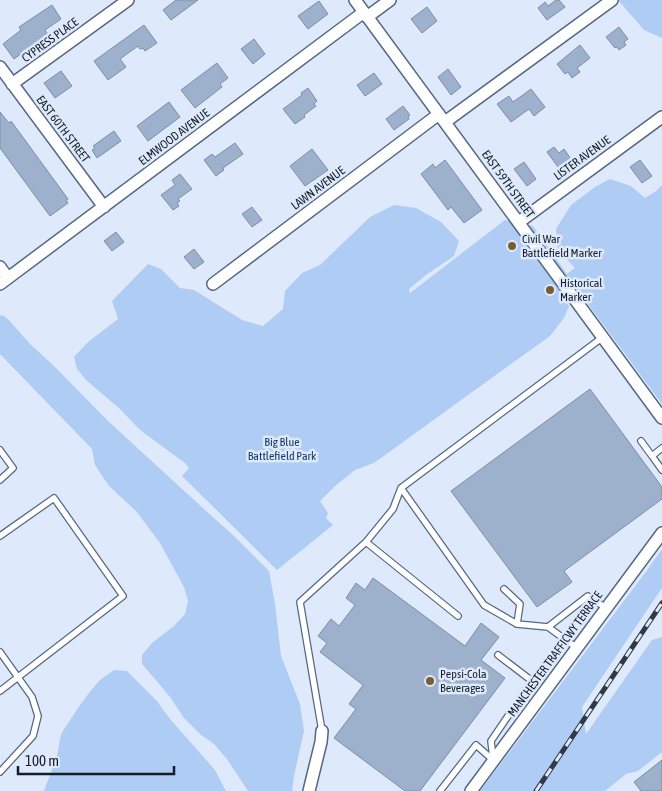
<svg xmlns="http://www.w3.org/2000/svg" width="662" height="791" font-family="'Asap Condensed',sans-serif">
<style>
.green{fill:#afccf4}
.building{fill:#9db0cc;stroke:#7c8ea9}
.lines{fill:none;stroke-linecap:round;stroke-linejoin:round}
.lane-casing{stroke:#566881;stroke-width:8}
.street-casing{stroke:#566881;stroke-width:14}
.lane{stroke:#fff;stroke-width:5.5}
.street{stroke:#fff;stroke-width:11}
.rail-casing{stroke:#313944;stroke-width:5}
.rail{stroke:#deeafc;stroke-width:3;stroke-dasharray:9;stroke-linecap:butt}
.poi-dot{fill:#7a5e31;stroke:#deeafc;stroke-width:2}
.labels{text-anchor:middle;stroke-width:5;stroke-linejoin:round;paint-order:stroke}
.street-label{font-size:12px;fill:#161d27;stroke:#deeafc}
.poi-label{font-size:12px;fill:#161d27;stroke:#deeafc;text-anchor:start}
.park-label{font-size:12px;fill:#133768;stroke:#deeafc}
</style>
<rect width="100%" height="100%" fill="#deeafc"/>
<path class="green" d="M618 0H662V38L644 30Z
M610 179 631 186 645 198 656 191 662 185V404L579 292 566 302 569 306 564 318 550 336 374 463 355 470 335 486 320 501 328 513 326 518 333 525 277 570 182 476 189 468 185 463 140 430 120 409 86 380 77 369 74 357 88 342 118 319 112 301 148 264 161 269 180 288 194 290 242 320 263 326 283 309 285 291 302 273 320 265 370 217 394 205 416 208 441 222 459 241 454 256 426 275 409 289 410 293 505 220 533 226 567 274 575 268 558 250 556 229 571 205 595 187Z
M2 315 8 319 30 344 53 365 107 420 205 510 234 536 269 571 275 604 281 656 300 704 304 731 294 776 292 791H248L227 759 214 744 201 735 184 718 170 697 155 679 142 664V655L152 643 174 626 185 614 188 601 184 587 160 543 136 511 109 486 95 465 92 449 0 354V316Z
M662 549V588L582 707 586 734 652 640 662 637V752L638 771 626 774 605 791H480L645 573Z
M114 670 127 671 157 701 170 719 215 770 226 791H44L57 756 61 734 78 708 89 693 100 680Z"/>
<path class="building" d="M176 0H198L171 20 163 10Z
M556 0H559L565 7 547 20 538 8 545 2 548 6Z
M319 1 328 14 308 29 298 16Z
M52 5 61 19 45 30 48 34 14 59 3 44 21 30 19 27Z
M427 7 437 21 422 33 411 19Z
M144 25 157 43 145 51 143 48 140 49 138 46 120 59 126 67 108 80 94 61Z
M619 27 628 39 624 42 626 45 619 50 617 47 615 48 606 37Z
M254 39 265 54 253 64 241 49Z
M580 45 590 58 577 68 580 72 572 78 568 72 565 74 557 64Z
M217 63 228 78 220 84 222 87 195 108 181 90Z
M448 69 461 87 451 95 438 77Z
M61 71 72 86 55 98 44 83Z
M374 73 382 84 365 96 357 85Z
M308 88 317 101 314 104 316 106 304 115 305 117 295 124 283 109 302 95 301 93Z
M531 89 545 107 534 116 529 109 511 122 497 104 509 96 513 102Z
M169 102 180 117 148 141 137 126Z
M403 106 410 115 408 117 409 119 394 130 386 119Z
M0 112 9 123 11 121 68 199 66 200 68 203 50 216 0 148Z
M114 131 121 141 97 158 92 150 95 148 93 146Z
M235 143 243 154 223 168 224 170 216 176 204 160 212 154 215 157Z
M554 147 559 153 564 149 573 162 561 171 547 152Z
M312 149 328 170 305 186 290 166Z
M445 160 482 210 464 223 451 207 448 210 421 174 433 164 435 168Z
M640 160 652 176 642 183 630 167Z
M524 162 536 179 527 186 514 169Z
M180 174 192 189 178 199 180 201 177 203 179 206 173 210 161 195 175 185 172 180Z
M252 207 262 220 252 227 242 214Z
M116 232 124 242 112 251 104 241Z
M194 249 204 262 194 269 184 257Z
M590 389 662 487V499L564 571 572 582 537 607 451 491Z
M373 578 465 646 481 623 499 637 481 660 505 678 420 791H405L334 738 356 709 349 704 363 685 320 652 327 643 318 636 331 619 339 626 355 605 346 598 356 583 365 590Z
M662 760V791H641L634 782Z"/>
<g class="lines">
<g class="lane-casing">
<path id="lane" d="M641 441 652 456 662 448
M0 450 13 468 0 480
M652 456 662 470
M0 536 54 498 123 596 0 691
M366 542 393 509 401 488
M504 589 520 604 517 624
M548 627 588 596 606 608
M577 648 548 627 517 624 484 605 401 488 603 337
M0 652 32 697 38 716 33 736 0 772
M322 731 300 602 366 542 458 616
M493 758 491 741 532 681 498 655
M440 791 476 745 493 760"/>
</g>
<g class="street-casing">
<path id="street" d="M355 0 662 418
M367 17 390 0
M0 67 104 207
M12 84 128 0
M445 122 612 0
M519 222 662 117
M0 267 8 278
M0 284 364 12
M213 284 439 114
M309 791 321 742 322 731
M471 791 662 533"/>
</g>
<use href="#lane" class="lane"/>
<use href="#street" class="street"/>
<g class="rail-casing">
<path id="rail" d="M536 791 662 603"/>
</g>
<use href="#rail" class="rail"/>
</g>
<g class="poi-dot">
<circle cx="512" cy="246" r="5"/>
<circle cx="550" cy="290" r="5"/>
<circle cx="430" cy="681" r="5"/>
</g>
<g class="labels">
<g class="street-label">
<text transform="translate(50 40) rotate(-36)" y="4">CYPRESS PLACE</text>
<text transform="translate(63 129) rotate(53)" y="4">EAST 60TH STREET</text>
<text transform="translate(174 137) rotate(-37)" y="4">ELMWOOD AVENUE</text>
<text transform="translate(582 158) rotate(-36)" y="4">LISTER AVENUE</text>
<text transform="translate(508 184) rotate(54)" y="4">EAST 59TH STREET</text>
<text transform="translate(318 188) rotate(-37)" y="4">LAWN AVENUE</text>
<text transform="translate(555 654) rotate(-54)" y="4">MANCHESTER TRAFFICWY TERRACE</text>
</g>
<g class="poi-label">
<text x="522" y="243">Civil War<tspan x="522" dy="14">Battlefield Marker</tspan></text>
<text x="560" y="287">Historical<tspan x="560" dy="14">Marker</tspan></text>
<text x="440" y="678">Pepsi-Cola<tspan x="440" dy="14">Beverages</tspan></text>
</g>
<g class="park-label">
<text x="282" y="446">Big Blue<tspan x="282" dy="14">Battlefield Park</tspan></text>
</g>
</g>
<path d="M18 766v8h156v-8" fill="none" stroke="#161d27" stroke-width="2.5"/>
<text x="25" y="766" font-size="15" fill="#161d27" stroke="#deeafc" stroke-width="4" paint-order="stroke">100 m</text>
</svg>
